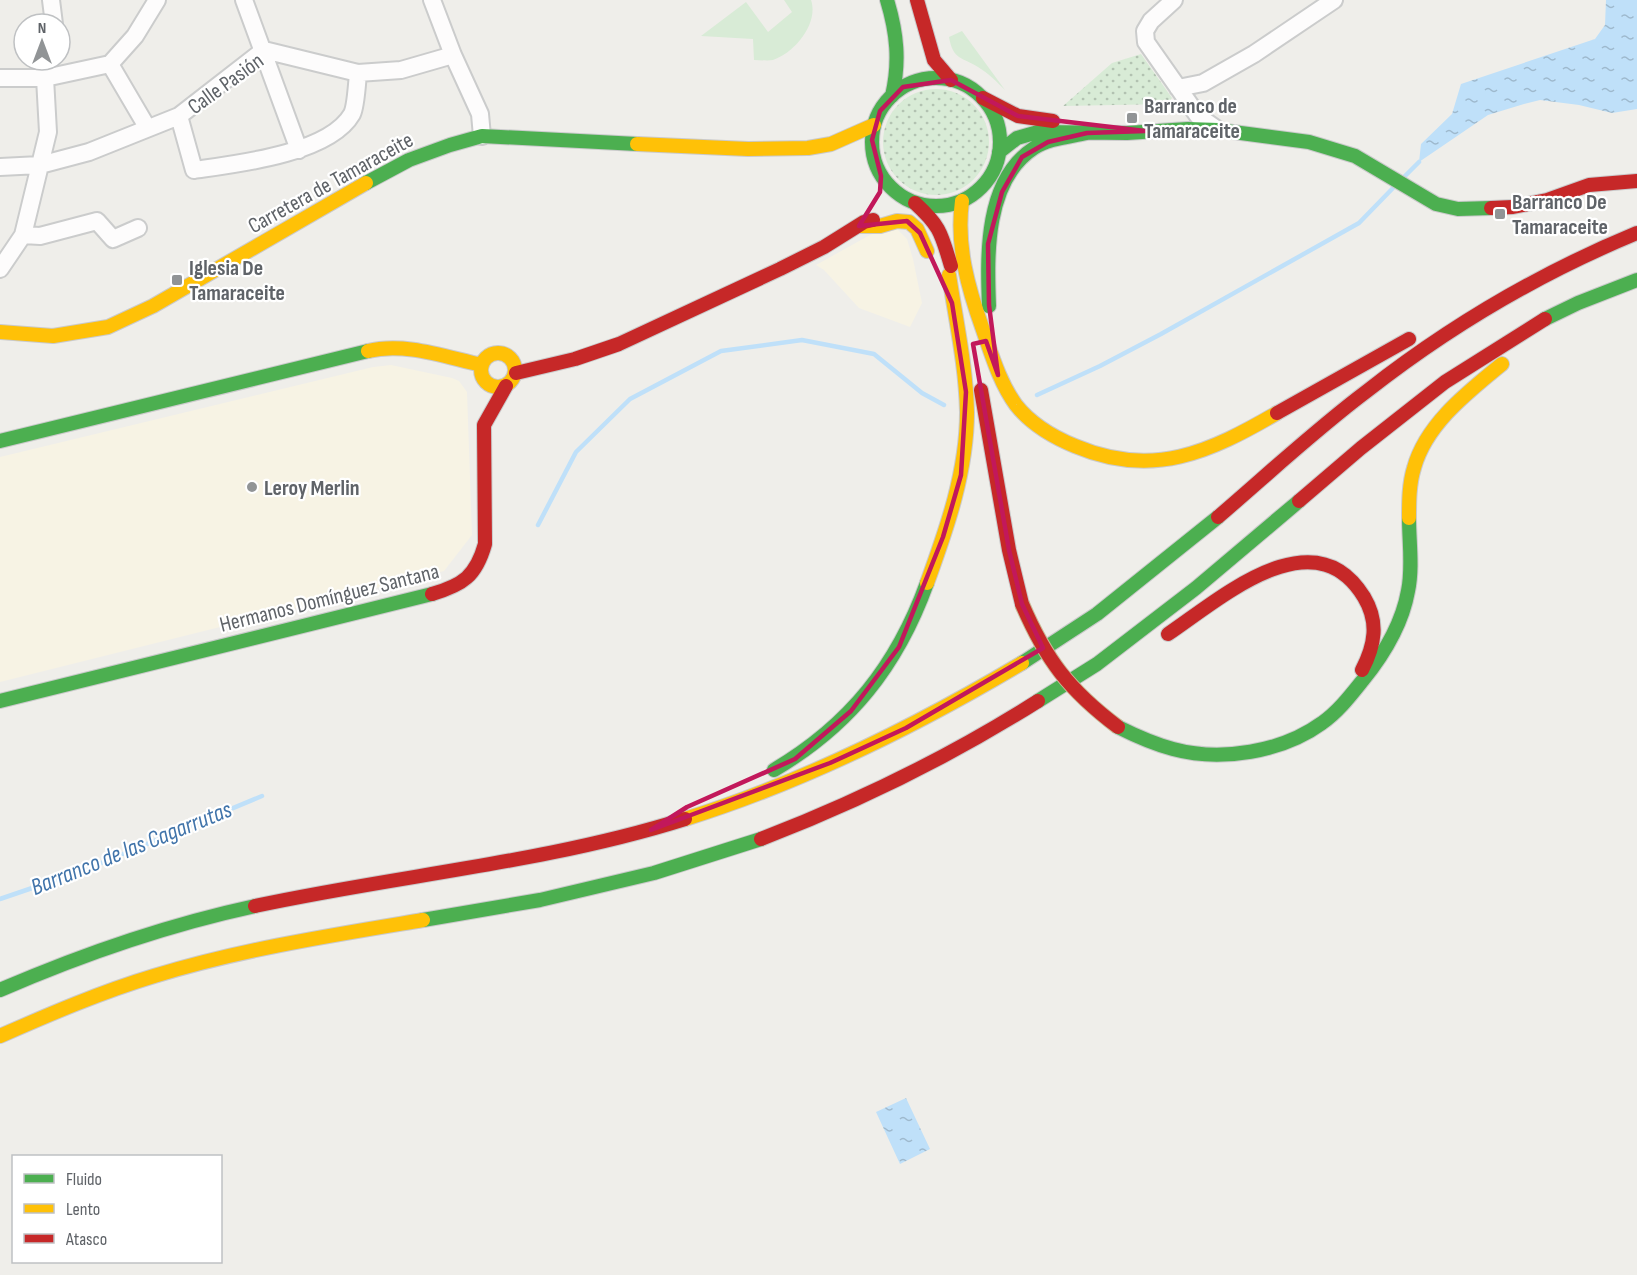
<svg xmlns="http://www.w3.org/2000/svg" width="1637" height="1275" font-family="'Sofia Sans Condensed',sans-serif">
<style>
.commercial{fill:#f7f3e4}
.grass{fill:url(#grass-dots)}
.garden{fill:#d8ebd6}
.water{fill:url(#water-ripples)}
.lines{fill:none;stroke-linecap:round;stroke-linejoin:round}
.stream{stroke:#bfe0f9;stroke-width:4.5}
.street-casing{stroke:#cbcccc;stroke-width:20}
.fast-casing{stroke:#cacacb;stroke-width:16}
.slow-casing{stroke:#cacacb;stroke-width:16}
.jam-casing{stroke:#cacacb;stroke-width:16}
.street{stroke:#fdfcfc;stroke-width:16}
.fast{stroke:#4caf50;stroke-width:14}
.slow{stroke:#ffc107;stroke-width:14}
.jam{stroke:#c62828;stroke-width:14}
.jam-bridge-casing{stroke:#c8b996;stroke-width:16;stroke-linecap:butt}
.jam-bridge{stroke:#c62828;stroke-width:14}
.marked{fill:none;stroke:#c2185b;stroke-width:4.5;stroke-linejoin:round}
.poi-dot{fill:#919496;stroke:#fff;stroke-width:2}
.labels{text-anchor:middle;stroke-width:4.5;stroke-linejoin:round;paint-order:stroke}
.street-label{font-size:22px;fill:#5f6368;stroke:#fff}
.poi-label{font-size:22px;font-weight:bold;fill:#5f6368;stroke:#fff;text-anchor:start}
.water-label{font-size:24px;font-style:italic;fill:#4174aa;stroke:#fff}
</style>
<defs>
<pattern id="grass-dots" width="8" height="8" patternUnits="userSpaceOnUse" patternTransform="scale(1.5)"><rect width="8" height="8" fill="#d8ebd6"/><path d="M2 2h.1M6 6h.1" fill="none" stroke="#b2c2b1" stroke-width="1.8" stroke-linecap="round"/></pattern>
<pattern id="water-ripples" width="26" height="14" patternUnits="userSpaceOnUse" patternTransform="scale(1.5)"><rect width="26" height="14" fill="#bfe0f9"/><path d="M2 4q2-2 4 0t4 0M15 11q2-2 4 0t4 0" fill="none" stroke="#9eb9cd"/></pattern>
</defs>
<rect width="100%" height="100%" fill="#efeeea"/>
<path class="commercial" d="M894 226 907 239 913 259 922 303 910 327 859 308 824 270 816 265 870 235Z
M391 365 452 378 459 381 467 392 472 535 444 571 0 682V457L373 367Z"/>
<path class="grass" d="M1141 54 1172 98 1167 104 1063 106 1112 63Z
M883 142a53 53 0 1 1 106 0a53 53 0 1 1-106 0Z"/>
<path class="garden" d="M784 0H811C819 23 795 53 773 60 768 61 760 60 754 60L753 39 701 36 746 2 768 32 792 12Z
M962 31 1005 90C997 82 988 73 978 67 962 57 953 60 949 37Z"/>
<path class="water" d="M1606 0H1637V109L1612 113 1579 105 1540 100 1524 104 1488 115 1419 162 1421 144 1452 114 1461 84 1595 39 1605 25Z
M906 1098 930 1149 900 1164 876 1112Z"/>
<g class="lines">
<path class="stream" d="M1403 178 1419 162
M1037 395 1100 366 1161 334 1359 223 1393 188
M538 525 576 452 630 399 721 351 802 340 874 354 922 393 944 405
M0 899 82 871 262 796"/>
<g class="street-casing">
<path id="street" d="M51 0 54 24
M244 0 299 150
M432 0 453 55 480 114 482 136
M1174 0 1151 21 1145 31 1146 42 1198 116 1218 130
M110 64 147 127
M0 78H45L110 64 135 36 157 0
M1178 88 1203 83 1254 54 1334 0
M179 116 194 170C236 164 329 154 352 114 356 106 357 83 358 73
M0 167 40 165 89 152 179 116 264 50 358 73 401 70 453 55
M23 235 40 236 97 221 113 239 138 228
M0 269 23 235 40 165 48 132 45 78"/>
</g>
<g class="fast-casing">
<path id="fast" d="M887 0C897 33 900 62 892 96
M872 142a64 64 0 1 1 128 0a64 64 0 1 1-128 0Z
M999 152 1017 138 1038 132 1127 133 1188 129 1218 130 1309 142 1355 156 1436 204 1458 209 1491 208
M366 183 409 160 450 145 482 136 637 144
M989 306C987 254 985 180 1034 148 1049 138 1070 137 1087 133
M1545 319 1578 303 1637 280
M0 441 368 351
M1022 663 1097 614 1218 517
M0 701 432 594
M1038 701 1097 664 1196 588 1299 501
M1118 727C1136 736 1154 744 1173 749 1221 762 1282 752 1322 723 1338 712 1351 695 1363 680 1384 654 1402 625 1408 591 1413 568 1409 542 1409 518
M774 770C850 725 897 666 927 583
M423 920 540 900 654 873 761 839
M0 990C83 954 167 925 255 906"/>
</g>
<g class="slow-casing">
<path id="slow" d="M637 144 748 149 808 148 831 144 874 125
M962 201C956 246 968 288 983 330 992 356 1000 383 1016 405 1031 424 1053 437 1075 446 1153 479 1210 452 1277 413
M859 226H880L897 221 909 222 917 229 927 251
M0 332 53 336 108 327 153 306 366 183
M368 351C405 342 445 357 482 365
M481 370a17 17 0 1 1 34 0a17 17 0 1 1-34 0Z
M1409 518C1409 502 1409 484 1414 468 1426 424 1468 392 1502 364
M927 583C947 528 967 471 967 412 966 366 956 321 949 275
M685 819C804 782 916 726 1022 663
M0 1036C50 1014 101 992 154 976 242 949 333 935 423 920"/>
</g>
<g class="jam-casing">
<path id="jam" d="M917 0 934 60 951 80
M983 98 1018 116 1053 121
M915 203C941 227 941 233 951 266
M1491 208 1513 207 1547 200 1589 185 1637 181
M516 373 575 359 619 344 780 269 824 247 864 222 873 220
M981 390 1009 550 1022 604
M1277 413 1409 339
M1299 501 1361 448 1445 382 1545 319
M1218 517C1267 475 1315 430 1367 391 1450 326 1540 273 1637 233
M432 594C463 585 476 576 485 544L484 425 506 386
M1168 634C1220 599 1314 515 1364 597 1379 622 1375 645 1362 670
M761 839C857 802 951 756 1038 701
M255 906C399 875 545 863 685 819"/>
</g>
<use href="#street" class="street"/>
<use href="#fast" class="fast"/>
<use href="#slow" class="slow"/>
<use href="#jam" class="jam"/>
<g class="jam-bridge-casing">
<path id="jam-bridge" d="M1022 604C1046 660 1069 690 1118 727"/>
</g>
<use href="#jam-bridge" class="jam-bridge"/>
</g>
<path class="marked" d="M951 80 1018 116 1145 131 1087 133 1048 142 1022 157 1002 192 988 244 989 305 998 375 986 341 973 344 1009 550 1022 604 1043 648 906 728 830 763 651 830 687 807 795 759 851 711 899 647 943 537 961 475 966 392 952 303 920 233 907 221 859 226 880 192 881 176 872 140 880 111 903 87Z"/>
<g class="poi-dot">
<rect x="1126" y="112" width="12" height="12" rx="3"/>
<rect x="1494" y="208" width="12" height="12" rx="3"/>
<rect x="171" y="274" width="12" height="12" rx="3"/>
<circle cx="252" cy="487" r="6"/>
</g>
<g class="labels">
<g class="street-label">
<text transform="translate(225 83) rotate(-36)" y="8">Calle Pasión</text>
<text transform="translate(330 182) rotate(-29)" y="8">Carretera de Tamaraceite</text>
<text transform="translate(329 597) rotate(-14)" y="8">Hermanos Domínguez Santana</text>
</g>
<g class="poi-label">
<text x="1144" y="113">Barranco de<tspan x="1144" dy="25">Tamaraceite</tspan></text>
<text x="1512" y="209">Barranco De<tspan x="1512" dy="25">Tamaraceite</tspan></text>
<text x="189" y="275">Iglesia De<tspan x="189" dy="25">Tamaraceite</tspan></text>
<text x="264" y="495">Leroy Merlin</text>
</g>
<g class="water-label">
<text transform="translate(131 848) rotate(-22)" y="8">Barranco de las Cagarrutas</text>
</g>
</g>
<rect x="12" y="1155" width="210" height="108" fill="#ffffff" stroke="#bfc1c3" stroke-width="1.5"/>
<rect x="24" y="1174" width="30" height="9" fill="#4caf50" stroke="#bfc1c3" stroke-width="1.5"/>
<text x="66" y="1185" font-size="18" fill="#5f6368">Fluido</text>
<rect x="24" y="1204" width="30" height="9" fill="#ffc107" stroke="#bfc1c3" stroke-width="1.5"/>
<text x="66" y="1215" font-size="18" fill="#5f6368">Lento</text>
<rect x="24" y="1234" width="30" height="9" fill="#c62828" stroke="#bfc1c3" stroke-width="1.5"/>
<text x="66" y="1245" font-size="18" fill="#5f6368">Atasco</text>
<g transform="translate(42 42)"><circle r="28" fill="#ffffff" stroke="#bfc1c3" stroke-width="1.5"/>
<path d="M0-4.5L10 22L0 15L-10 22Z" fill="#919496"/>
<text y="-9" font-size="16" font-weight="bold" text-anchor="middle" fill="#5f6368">N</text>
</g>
</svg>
